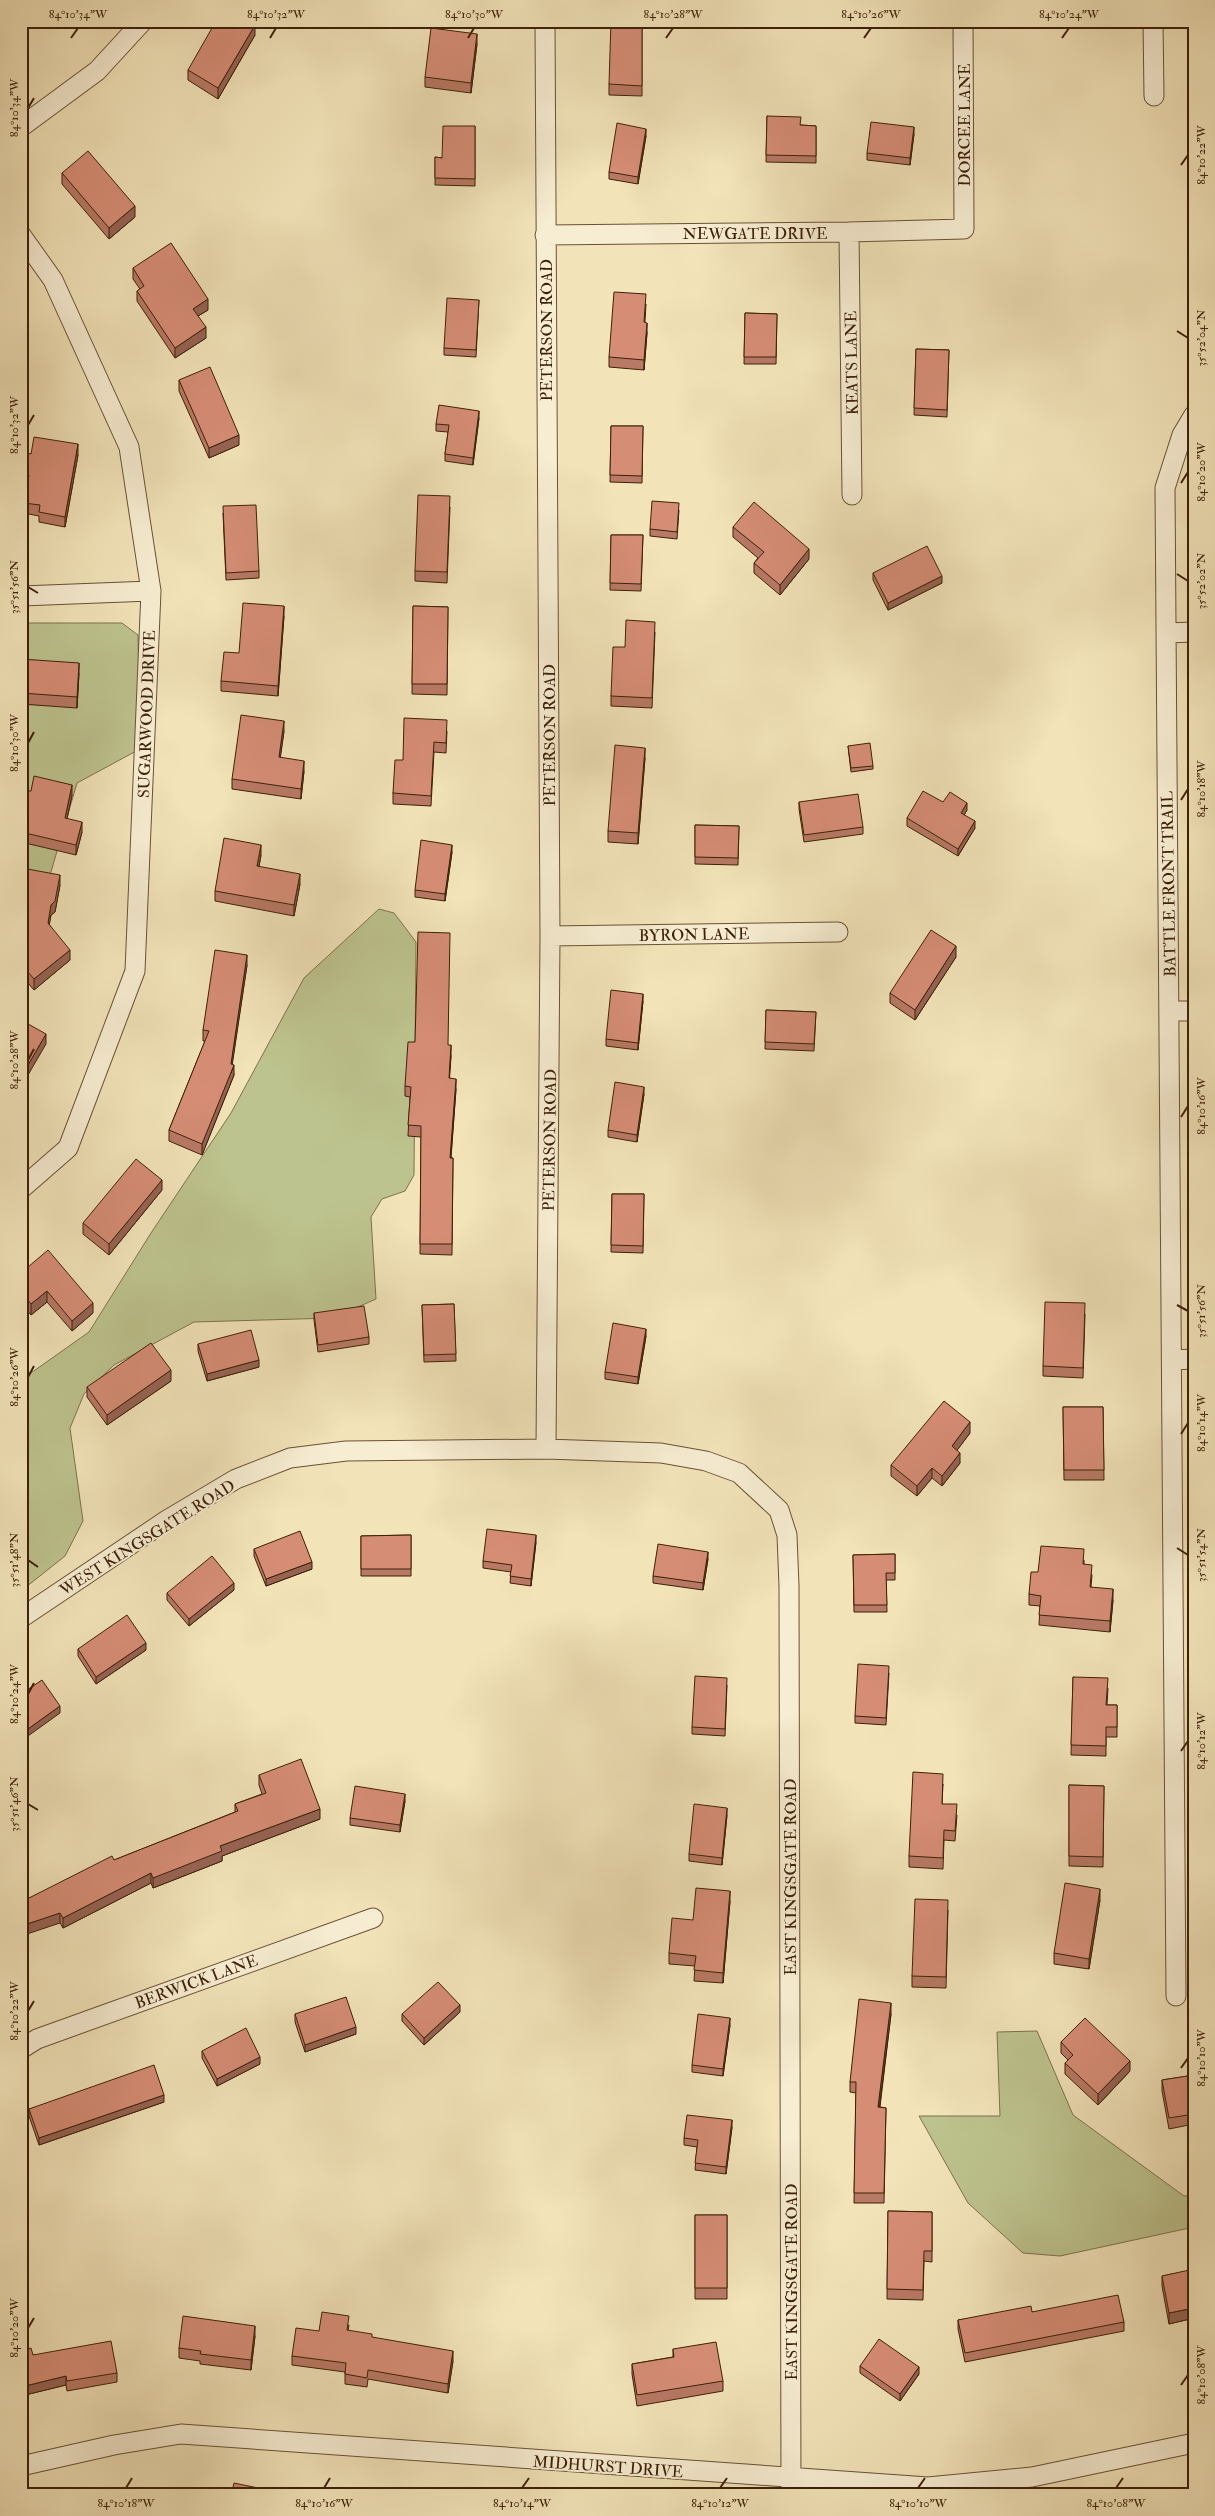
<svg xmlns="http://www.w3.org/2000/svg" width="1215" height="2516" font-family="'IM FELL Double Pica',serif">
<style>
.green{fill:#bdc38e;stroke:#7d724b}
.lines{fill:none;stroke-linecap:round;stroke-linejoin:round}
.street-casing{stroke:#6a5134;stroke-width:21}
.street{stroke:#f7edd2;stroke-width:19}
.wall{fill:#b87965;stroke:#3d2008}
.shaded-wall{fill:#966353;stroke:#3d2008}
.building{fill:#d68d76;stroke:#3d2008}
.ticks{fill:none;stroke:#3d2008;stroke-width:2}
.labels{text-anchor:middle;stroke-width:4;stroke-linejoin:round;paint-order:stroke}
.street-label{font-size:16px;fill:#3d2008;stroke:#f7edd2}
.neatline{fill:none;stroke:#3d2008;stroke-width:2}
.ticks-label{font-size:12px;text-anchor:middle;fill:#3d2008}
</style>
<rect width="100%" height="100%" fill="#f2e3b9"/>
<filter id="stains"><feTurbulence type="fractalNoise" baseFrequency=".004" numOctaves="4"/><feColorMatrix values="0 0 0 0 .2 0 0 0 0 .09 0 0 0 0 .02 0 0 0 .5 -.17"/></filter>
<radialGradient id="worn" r=".72"><stop offset=".6" stop-color="#630" stop-opacity="0"/><stop offset="1" stop-color="#630" stop-opacity=".3"/></radialGradient>
<path class="green" d="M21 623H122L138 635 140 749 77 783 21 974Z
M379 909 394 913 416 942 414 1175 405 1191 382 1199 371 1217 376 1299 333 1318 194 1322 114 1365 84 1394 70 1428 83 1521 65 1556 21 1591V1380L89 1332 151 1233 231 1113 304 978Z
M1037 2031 1073 2115 1184 2196 1194 2195V2227L1060 2256 1023 2253 968 2203 919 2116H1000L997 2032Z"/>
<g class="lines">
<g class="street-casing">
<path id="street" d="M545 21 550 936 546 1449
M1153 21 1154 96
M21 127 97 71 143 21
M849 232 852 495
M21 235 53 280 129 447 151 591 135 971 68 1148 21 1189
M545 235 849 232 964 229 963 21
M21 596 151 591
M1166 633 1194 632
M550 936 838 932
M1170 1011H1194
M1172 1360 1194 1359
M21 1618 167 1520 236 1479 290 1458 346 1451 546 1449 661 1453 706 1461 739 1473 779 1510 787 1535 789 1586 791 2495
M1176 1996 1165 488 1182 435 1194 415
M21 2049 37 2039 373 1918
M21 2466 114 2445 181 2434 928 2487 1032 2477 1194 2443"/>
</g>
<use href="#street" class="street"/>
</g>
<path class="wall" d="M642 21V96L609 95V84Z
M255 35 218 99 188 80V70Z
M477 44 471 93 425 87V77Z
M767 116 801 125 816 126V163L766 162Z
M475 126V186L435 185V157L442 158Z
M914 134 910 165 867 160V153Z
M646 136 638 184 609 179V172Z
M62 173 135 217 109 239 62 184Z
M133 268 208 310 198 316 206 338 175 358 137 301V291L140 289 133 279Z
M479 300 476 357 444 355V348Z
M646 304 645 322 647 333 644 370 609 367V357Z
M745 313 777 314 776 364H744Z
M916 349 949 350 947 417 914 415Z
M179 380 239 445 209 458 179 391Z
M479 418 473 465 445 461V454L448 432 436 431V424Z
M611 426H643L642 483 610 482Z
M31 454 78 455 65 527 39 522V516L24 513V503L28 485 21 484V460Z
M450 507 447 583 415 581V571Z
M679 510 677 539 650 536V529Z
M223 513 259 571V578L226 580Z
M733 527 809 559 780 595 754 573V563L758 558 733 537Z
M611 535H643L641 591 610 590Z
M873 573 942 583 888 610 873 580Z
M413 606 448 607 447 695 412 694Z
M284 616 278 696 221 691V681Z
M655 632 652 708 611 706V696L625 647Z
M21 659 79 673 77 708 21 704Z
M284 731 280 758 304 771 301 799 232 789V779Z
M447 731 446 753 434 752 431 806 393 804V793L403 760Z
M848 746 873 766V769L851 772Z
M645 758 638 844 608 842V831Z
M31 791 72 795 67 819 82 832 76 855 21 842V814Z
M799 802 863 827V834L804 842 799 809Z
M943 802 967 810 964 815 975 828 958 856 907 826V818Z
M695 825 739 826 738 865 695 864Z
M452 852 445 901 415 897V890Z
M261 855 259 867 300 884 294 916 215 901V891Z
M21 870 60 885 55 912 51 915 49 924 70 960 34 990 21 975Z
M956 957 915 1020 890 1003V993Z
M247 965 232 1064 234 1075 202 1155 169 1141V1130L205 1041H203V1030Z
M643 1001 638 1050 606 1046V1039Z
M766 1010 816 1012 814 1051 765 1049Z
M448 1045 451 1056 449 1078 456 1089 451 1158H453L452 1255 420 1254 421 1137 408 1136 410 1097 405 1096V1086Z
M644 1094 637 1142 608 1137V1130Z
M162 1190 109 1255 83 1234V1223Z
M612 1194H644L643 1253 611 1252Z
M21 1273 93 1313 72 1331 47 1302 31 1315 21 1303Z
M454 1304 456 1361 424 1362 422 1305Z
M314 1313 369 1337V1344L318 1352 314 1320Z
M1085 1314 1083 1378 1043 1376V1366Z
M646 1336 638 1384 605 1379V1372Z
M198 1344 259 1367 207 1381 198 1351Z
M171 1381 107 1425 87 1397V1387Z
M1063 1407H1103L1104 1480H1064Z
M970 1433 957 1450 960 1463 942 1486 932 1478 917 1496 891 1476V1465Z
M411 1535V1576H361V1536Z
M536 1542 531 1586 510 1583 511 1572 483 1568V1561Z
M254 1549 312 1569 266 1586 254 1556Z
M895 1554V1580H886L887 1612H854L853 1555Z
M708 1559 703 1590 653 1583V1576Z
M1084 1560V1564L1092 1575 1091 1587 1113 1600 1110 1632 1039 1625 1040 1606 1029 1605V1594L1038 1572Z
M234 1590 189 1626 167 1600V1593Z
M78 1649 146 1650 96 1684 78 1656Z
M889 1673 886 1725 855 1723V1716Z
M1073 1677 1108 1688 1107 1705H1117V1737H1106V1756L1071 1755Z
M727 1685 725 1736 692 1734V1727Z
M259 1775 320 1819 222 1856V1861L153 1888 151 1883 63 1928 60 1923 27 1899 114 1860 235 1812V1804L262 1794 259 1785Z
M943 1784 942 1804 957 1815 955 1841 944 1840 943 1869 909 1867V1856Z
M1069 1785 1104 1786 1103 1867 1069 1866Z
M405 1801 400 1832 350 1825V1818Z
M727 1815 722 1865 689 1861V1854Z
M1100 1900 1089 1969 1054 1964V1953Z
M730 1901 723 1983 694 1981 695 1966 669 1964V1953L693 1920Z
M948 1910 946 1988 912 1987V1976Z
M460 2012 424 2045 402 2021V2014Z
M295 2014 356 2034 305 2052 295 2022Z
M891 2014 880 2107 886 2108 884 2203H854L856 2093 850 2092V2082Z
M730 2025 723 2076 692 2072V2065Z
M1061 2042 1130 2071 1098 2105 1065 2074V2063L1068 2060 1061 2053Z
M202 2051 260 2064 217 2086 202 2058Z
M1194 2075V2124L1169 2129 1162 2091V2080Z
M164 2102 39 2145 29 2116V2109Z
M732 2127 726 2174 695 2170 697 2147 684 2145V2138Z
M888 2211 932 2212V2262L924 2261 923 2300 887 2299Z
M695 2215H727V2299H695Z
M1194 2250V2318L1169 2324 1162 2286V2276L1193 2270 1191 2261V2251Z
M1032 2312 1124 2322V2331L965 2362 958 2329V2320Z
M349 2325 348 2331 453 2361 448 2393 368 2379 367 2387 345 2384V2372L292 2365V2356L319 2331Z
M255 2336 251 2370 200 2364V2361L179 2358V2348Z
M673 2349 723 2381V2391L637 2406 632 2374V2364L673 2357Z
M21 2351 33 2355 117 2373V2382L67 2391 66 2385 21 2396Z
M860 2366 919 2374 900 2401 860 2373Z"/>
<path class="shaded-wall" d="M255 25V35L218 99V88Z
M477 34V44L471 93V83Z
M914 127V134L910 165V158Z
M646 129V136L638 184V177Z
M135 206V217L109 239V228Z
M208 299V310L193 319V309Z
M647 323V333L644 370V360Z
M206 327V338L175 358V348Z
M479 411V418L473 465V458Z
M239 435V445L209 458V448Z
M78 444V455L65 527V517Z
M809 549V559L780 595V585Z
M942 576V583L888 610V603Z
M284 606V616L278 696V686Z
M79 663V673L77 708V697Z
M284 721V731L279 768V757Z
M645 748V758L638 844V833Z
M304 761V771L301 799V789Z
M72 785V795L65 828V818Z
M967 803V810L961 820V813Z
M975 821V828L958 856V849Z
M82 822V832L76 855V845Z
M261 845V855L257 877V866Z
M452 845V852L445 901V894Z
M300 874V884L294 916V905Z
M60 875V885L55 912 51 915 48 933V923L51 905Z
M956 946V957L915 1020V1010Z
M70 950V960L34 990V979Z
M247 955V965L231 1073 234 1065V1075L202 1155V1144L231 1064Z
M643 994V1001L638 1050V1043Z
M46 1034V1044L21 1087V1077Z
M451 1045V1056L449 1088V1078Z
M456 1079V1089L450 1168V1158Z
M644 1087V1094L637 1142V1135Z
M162 1180V1190L109 1255V1244Z
M47 1291V1302L31 1315V1304Z
M93 1303V1313L72 1331V1321Z
M646 1329V1336L638 1384V1377Z
M259 1360V1367L207 1381V1374Z
M171 1370V1381L107 1425V1415Z
M970 1422V1433L952 1457V1446Z
M960 1453V1463L942 1486V1476Z
M932 1468V1478L917 1496V1486Z
M536 1535V1542L531 1586V1579Z
M708 1552V1559L703 1590V1583Z
M312 1562V1569L266 1586V1579Z
M234 1583V1590L189 1626V1619Z
M1113 1589V1600L1110 1632V1621Z
M146 1643V1650L96 1684V1677Z
M60 1706V1713L21 1741V1734Z
M405 1794V1801L400 1832V1825Z
M727 1808V1815L722 1865V1858Z
M320 1809V1819L222 1856V1861L153 1888V1878L220 1846Z
M151 1873V1883L63 1928V1918Z
M1100 1889V1900L1089 1969V1959Z
M730 1891V1901L723 1983V1973Z
M60 1913V1923L21 1936V1926Z
M891 2003V2014L878 2118V2107Z
M460 2005V2012L424 2045V2038Z
M730 2018V2025L723 2076V2069Z
M356 2027V2034L305 2052V2045Z
M260 2057V2064L217 2086V2079Z
M1130 2061V2071L1098 2105V2094Z
M164 2095V2102L39 2145V2138Z
M732 2120V2127L726 2174V2167Z
M1194 2308V2318L1169 2324V2313Z
M255 2326V2336L251 2370V2360Z
M453 2351V2361L448 2393V2384Z
M919 2367V2374L900 2401V2394Z
M66 2376V2385L21 2396V2387Z"/>
<path class="building" d="M216 21H249L255 25 218 88 188 70Z
M611 21H642V86L609 84Z
M431 28 477 34 471 83 425 77Z
M767 116 801 117 800 125 816 126V156L766 155Z
M871 122 914 127 910 158 867 153Z
M617 123 646 129 638 177 609 172Z
M443 126H475V179L435 178V157L442 158Z
M88 151 135 206 109 228 62 173Z
M171 243 208 299 193 309 206 327 175 348 137 291 144 286 133 268Z
M614 292 646 294 644 322 647 323 644 360 609 357Z
M447 298 479 300 476 350 444 348Z
M745 313 777 314 776 357H744Z
M916 349 949 350 947 410 914 408Z
M210 367 239 435 209 448 179 380Z
M439 405 479 411 473 458 445 454 449 425 436 424Z
M611 426H643L642 476 610 475Z
M34 437 78 444 65 517 39 512 40 505 24 503 29 475 21 473V460L23 452 31 454Z
M418 495 450 496 447 572 415 571Z
M652 501 679 503 677 532 650 529Z
M754 502 809 549 780 585 754 563 764 552 733 527Z
M256 505 259 571 226 573 223 506Z
M611 535H643L641 584 610 583Z
M927 546 942 576 888 603 873 573Z
M243 603 284 606 278 686 221 681 224 652 239 653Z
M413 606 448 607 447 684H412Z
M626 620 655 622 652 698 611 696 613 647H625Z
M21 659 79 663 77 697 21 693Z
M241 715 284 721 279 757 304 761 301 789 232 779Z
M404 718 447 720 446 743 434 742 431 796 393 793 395 760H403Z
M870 743 873 766 851 768 848 746Z
M615 745 645 748 638 833 608 831Z
M34 776 72 785 65 818 82 822 76 845 21 832V814L27 791H31Z
M923 791 943 802 950 792 967 803 961 813 975 821 958 849 907 818Z
M858 794 863 827 804 835 799 802Z
M695 825 739 826 738 858 695 857Z
M224 838 261 845 257 866 300 874 294 905 215 891Z
M421 840 452 845 445 894 415 890Z
M22 868 60 875 55 901 51 905 48 923 70 950 34 979 21 964Z
M931 930 956 946 915 1010 890 993Z
M418 932 450 933 448 1045H451L449 1078 456 1079 450 1158H453L452 1244H420L421 1126 408 1125 411 1087 405 1086 408 1042H415Z
M215 950 247 955 231 1064 234 1065 202 1144 169 1130 209 1031 203 1030Z
M611 990 643 994 638 1043 606 1039Z
M766 1010 816 1012 814 1044 765 1042Z
M21 1020 46 1034 21 1077Z
M615 1082 644 1087 637 1135 608 1130Z
M136 1159 162 1180 109 1244 83 1223Z
M612 1194H644L643 1246 611 1245Z
M48 1250 93 1303 72 1321 47 1291 31 1304 21 1292V1273Z
M1045 1302 1085 1303 1083 1368 1043 1366Z
M454 1304 456 1354 424 1355 422 1305Z
M364 1306 369 1337 318 1345 314 1313Z
M613 1323 646 1329 638 1377 605 1372Z
M251 1330 259 1360 207 1374 198 1344Z
M151 1343 171 1370 107 1415 87 1387Z
M944 1401 970 1422 952 1446 960 1453 942 1476 932 1468 917 1486 891 1465Z
M1063 1407H1103L1104 1470H1064Z
M487 1529 536 1535 531 1579 510 1576 512 1565 483 1561Z
M300 1531 312 1562 266 1579 254 1549Z
M411 1535V1569H361V1536Z
M658 1544 708 1552 703 1583 653 1576Z
M1041 1546 1084 1549 1083 1564 1092 1565 1090 1587 1113 1589 1110 1621 1039 1615 1041 1596 1029 1594 1031 1572H1038Z
M895 1554V1573H886L887 1605H854L853 1555Z
M212 1556 234 1583 189 1619 167 1593Z
M127 1615 146 1643 96 1677 78 1649Z
M858 1664 889 1666 886 1718 855 1716Z
M695 1676 727 1678 725 1729 692 1727Z
M1073 1677 1108 1678 1106 1705H1117V1727H1106V1746L1071 1745Z
M42 1680 60 1706 21 1734V1694Z
M301 1759 320 1809 220 1846 222 1851 153 1878 151 1873 63 1918 60 1913 21 1926V1884L27 1899 112 1856 114 1860 238 1811 235 1804 266 1793 259 1775Z
M913 1772 943 1774 942 1804H957L955 1831 944 1830 943 1858 909 1856Z
M1069 1785 1104 1786 1103 1857 1069 1856Z
M355 1786 405 1794 400 1825 350 1818Z
M694 1804 727 1808 722 1858 689 1854Z
M1065 1883 1100 1889 1089 1959 1054 1953Z
M696 1888 730 1891 723 1973 694 1970 696 1956 669 1953 672 1918 693 1920Z
M915 1899 948 1900 946 1977 912 1976Z
M438 1982 460 2005 424 2038 402 2014Z
M346 1997 356 2027 305 2045 295 2014Z
M859 1999 891 2003 878 2107 886 2108 884 2193H854L856 2082H850Z
M698 2014 730 2018 723 2069 692 2065Z
M1085 2018 1130 2061 1098 2094 1065 2063 1073 2055 1061 2042Z
M246 2028 260 2057 217 2079 202 2051Z
M154 2065 164 2095 39 2138 29 2109Z
M1194 2075V2114L1169 2118 1162 2080Z
M687 2115 732 2120 726 2167 695 2163 698 2140 684 2138Z
M888 2211 932 2212V2251H924L923 2290 887 2289Z
M695 2215H727V2288H695Z
M1194 2250V2264L1191 2251Z
M1194 2269V2308L1169 2313 1162 2276Z
M1118 2295 1124 2322 965 2353 958 2320 1031 2306 1032 2312Z
M322 2312 349 2316 347 2330 372 2334V2337L453 2351 448 2384 368 2370 367 2378 345 2374 346 2363 292 2356 296 2328 319 2331Z
M183 2316 255 2326 251 2360 200 2354 201 2351 179 2348Z
M879 2339 919 2367 900 2394 860 2366Z
M111 2341 117 2373 67 2381 66 2376 21 2387V2351L31 2348 33 2355Z
M716 2342 723 2381 637 2395 632 2364 674 2357 673 2349Z
M234 2483 292 2495H129V2494L232 2491Z"/>
<path class="ticks" d="M71 38 78 28M270 38 276 28M468 38 474 28M666 38 673 28M864 38 871 28M1062 38 1069 28M28 108 34 98M1181 165 1188 155M1177 331 1188 338M28 425 34 415M1181 483 1188 472M1177 574 1188 581M28 587 38 593M28 743 34 732M1181 800 1188 789M28 1060 34 1049M1181 1117 1188 1106M1177 1305 1188 1311M28 1377 34 1366M1181 1434 1188 1423M1177 1548 1188 1555M28 1560 38 1567M28 1694 34 1683M1181 1751 1188 1741M28 1804 38 1810M28 2011 34 2001M1181 2068 1188 2058M28 2328 34 2318M1181 2385 1188 2375M126 2488 132 2478M324 2488 330 2478M522 2488 529 2478M720 2488 727 2478M918 2488 925 2478M1116 2488 1123 2478"/>
<g class="labels">
<g class="street-label">
<text transform="translate(964 125) rotate(-90)" y="6">DORCEE LANE</text>
<text x="755" y="239">NEWGATE DRIVE</text>
<text transform="translate(546 330) rotate(-90)" y="6">PETERSON ROAD</text>
<text transform="translate(851 363) rotate(-91)" y="6">KEATS LANE</text>
<text transform="translate(146 714) rotate(-88)" y="6">SUGARWOOD DRIVE</text>
<text transform="translate(549 735) rotate(-90)" y="6">PETERSON ROAD</text>
<text transform="translate(1168 884) rotate(-91)" y="6">BATTLE FRONT TRAIL</text>
<text transform="translate(694 934) rotate(-1)" y="6">BYRON LANE</text>
<text transform="translate(549 1140) rotate(-89)" y="6">PETERSON ROAD</text>
<text transform="translate(147 1537) rotate(-32)" y="6">WEST KINGSGATE ROAD</text>
<text transform="translate(790 1877) rotate(-90)" y="6">EAST KINGSGATE ROAD</text>
<text transform="translate(196 1981) rotate(-20)" y="6">BERWICK LANE</text>
<text transform="translate(791 2282) rotate(-90)" y="6">EAST KINGSGATE ROAD</text>
<text transform="translate(608 2466) rotate(4)" y="6">MIDHURST DRIVE</text>
</g>
</g>
<rect width="1215" height="2516" fill="none" stroke="#f2e3b9" stroke-width="55"/>
<rect x="28" y="28" width="1160" height="2460" class="neatline"/>
<g class="ticks-label">
<text x="78" y="18">84°10'34"W</text>
<text x="276" y="18">84°10'32"W</text>
<text x="474" y="18">84°10'30"W</text>
<text x="673" y="18">84°10'28"W</text>
<text x="871" y="18">84°10'26"W</text>
<text x="1069" y="18">84°10'24"W</text>
<text transform="translate(14 108) rotate(-90)" y="4">84°10'34"W</text>
<text transform="translate(1201 155) rotate(-90)" y="4">84°10'22"W</text>
<text transform="translate(1201 338) rotate(-90)" y="4">35°52'04"N</text>
<text transform="translate(14 425) rotate(-90)" y="4">84°10'32"W</text>
<text transform="translate(1201 472) rotate(-90)" y="4">84°10'20"W</text>
<text transform="translate(1201 581) rotate(-90)" y="4">35°52'02"N</text>
<text transform="translate(14 587) rotate(-90)" y="4">35°51'56"N</text>
<text transform="translate(14 743) rotate(-90)" y="4">84°10'30"W</text>
<text transform="translate(1201 789) rotate(-90)" y="4">84°10'18"W</text>
<text transform="translate(14 1060) rotate(-90)" y="4">84°10'28"W</text>
<text transform="translate(1201 1106) rotate(-90)" y="4">84°10'16"W</text>
<text transform="translate(1201 1311) rotate(-90)" y="4">35°51'56"N</text>
<text transform="translate(14 1377) rotate(-90)" y="4">84°10'26"W</text>
<text transform="translate(1201 1423) rotate(-90)" y="4">84°10'14"W</text>
<text transform="translate(1201 1555) rotate(-90)" y="4">35°51'54"N</text>
<text transform="translate(14 1560) rotate(-90)" y="4">35°51'48"N</text>
<text transform="translate(14 1694) rotate(-90)" y="4">84°10'24"W</text>
<text transform="translate(1201 1741) rotate(-90)" y="4">84°10'12"W</text>
<text transform="translate(14 1804) rotate(-90)" y="4">35°51'46"N</text>
<text transform="translate(14 2011) rotate(-90)" y="4">84°10'22"W</text>
<text transform="translate(1201 2058) rotate(-90)" y="4">84°10'10"W</text>
<text transform="translate(14 2328) rotate(-90)" y="4">84°10'20"W</text>
<text transform="translate(1201 2375) rotate(-90)" y="4">84°10'08"W</text>
<text x="126" y="2507">84°10'18"W</text>
<text x="324" y="2507">84°10'16"W</text>
<text x="522" y="2507">84°10'14"W</text>
<text x="720" y="2507">84°10'12"W</text>
<text x="918" y="2507">84°10'10"W</text>
<text x="1116" y="2507">84°10'08"W</text>
</g>
<rect width="100%" height="100%" filter="url(#stains)"/>
<rect width="100%" height="100%" fill="url(#worn)"/>
</svg>
